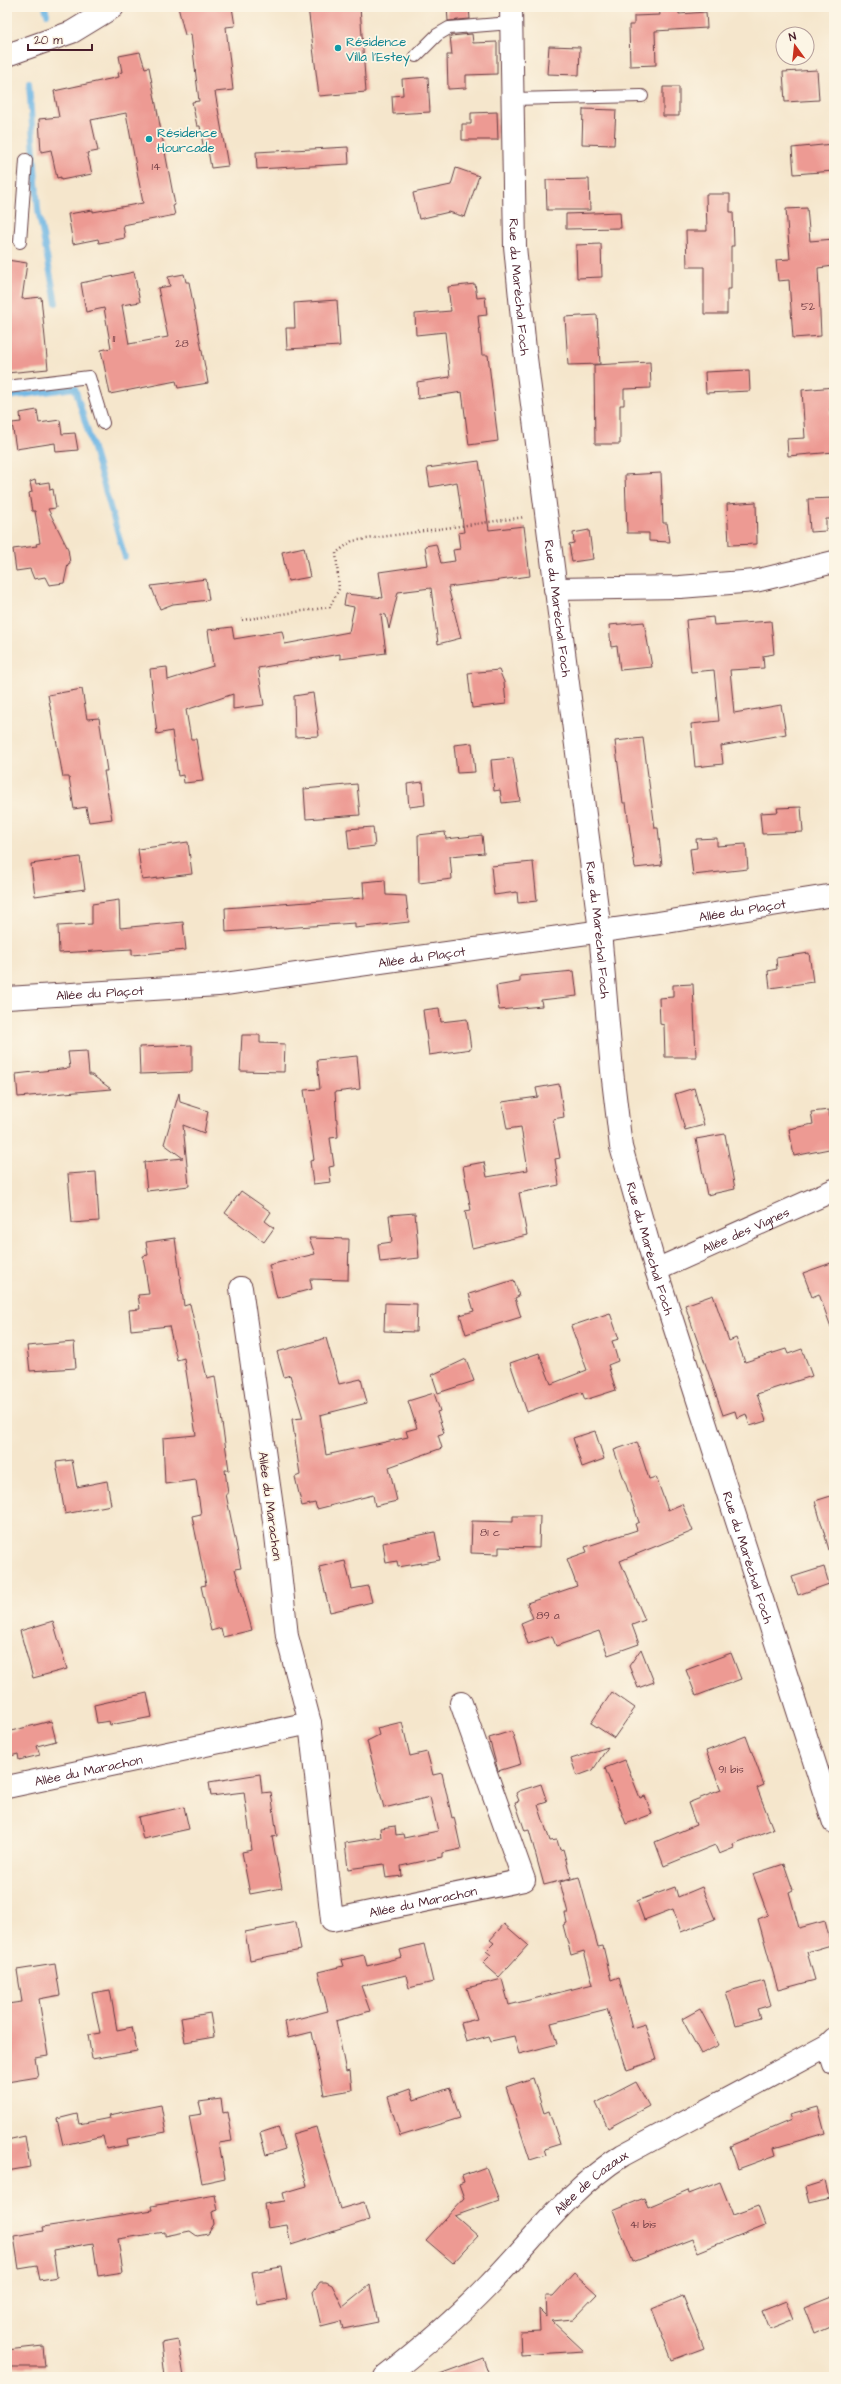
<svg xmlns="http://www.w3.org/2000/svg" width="841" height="2384" font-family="'Architects Daughter',sans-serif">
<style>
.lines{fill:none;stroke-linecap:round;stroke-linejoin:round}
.stream{stroke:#6cb5e4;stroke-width:6}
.building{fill:#ed9a93}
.lane-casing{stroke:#643d43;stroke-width:14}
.street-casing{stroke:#643d43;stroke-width:24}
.secondary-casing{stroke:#643d43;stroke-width:24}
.path{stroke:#643d43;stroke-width:2.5;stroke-dasharray:1 3;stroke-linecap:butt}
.lane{stroke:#fff;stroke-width:12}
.street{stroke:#fff;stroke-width:22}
.secondary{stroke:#fff;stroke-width:22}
.culture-dot{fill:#0f9aa8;stroke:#fcf5e5;stroke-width:1.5}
.labels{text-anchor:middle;stroke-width:3.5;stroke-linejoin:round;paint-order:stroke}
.number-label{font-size:11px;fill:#733e45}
.culture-label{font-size:13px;fill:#0d838f;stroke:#fcf5e5;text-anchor:start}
.street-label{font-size:13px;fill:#4a1f2b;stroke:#fcf5e5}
</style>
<rect width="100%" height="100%" fill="#fcf5e5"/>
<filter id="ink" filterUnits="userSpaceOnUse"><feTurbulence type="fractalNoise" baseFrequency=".025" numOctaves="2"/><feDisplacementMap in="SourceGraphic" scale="8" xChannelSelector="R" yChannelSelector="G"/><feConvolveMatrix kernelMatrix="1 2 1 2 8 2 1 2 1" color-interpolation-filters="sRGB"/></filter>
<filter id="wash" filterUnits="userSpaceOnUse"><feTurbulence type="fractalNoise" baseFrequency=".012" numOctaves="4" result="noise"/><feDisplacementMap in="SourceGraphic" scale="16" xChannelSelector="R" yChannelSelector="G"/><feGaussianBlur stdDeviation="0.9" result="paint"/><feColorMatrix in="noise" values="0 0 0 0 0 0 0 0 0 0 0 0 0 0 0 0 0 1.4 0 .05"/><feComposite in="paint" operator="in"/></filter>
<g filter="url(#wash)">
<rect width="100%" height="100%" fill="#f5e6cc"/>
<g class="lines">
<path class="stream" d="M45 7 47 14
M29 83 38 210 56 303
M7 397 75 388 125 557"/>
</g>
<g id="blocks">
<path class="building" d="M178 7H232L235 26 226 27 233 90 215 92 228 166 211 168 208 150 204 151 200 126H197L192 102 199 101 191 34 185 35Z
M308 7H360L366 92 319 96Z
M447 7H469L470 19 448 21Z
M659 7H679V14L706 12 707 28 655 31 656 65 630 66 629 25H634V16L660 15Z
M472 34 473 43 497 42V74L466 75V88L448 89 447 55H452L450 36Z
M549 46 580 47 579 75 547 74Z
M140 52 145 68 149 67 175 205 173 206 175 215 123 225 125 238 99 243 98 239 73 244 68 214 93 210V212L143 203 126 113 91 120 98 151 87 153 92 174 61 180V177L57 178 51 150 41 152 39 119 59 117 54 91 119 77 118 73 122 72 119 56Z
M817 70 819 100 785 102 783 72Z
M428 77 430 112 393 114 392 96 403 95 402 79Z
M663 87H679V116H663Z
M583 109 616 110 614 145 582 144Z
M497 112 498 140H462V124H471V113Z
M833 144 834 171 794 174 792 148Z
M348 147 349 164 257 169 256 152Z
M456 168 479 176 465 217 449 212 419 219 413 193 451 185Z
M589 179 590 210H547L546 180Z
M706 194H730V212H733L734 246H731V289H727V314H704V267H687L686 231H707Z
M807 208 810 241 834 239V266L818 268 821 336 793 338 789 280 778 281 776 260 790 259 786 209Z
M620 212 621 228 566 229V214Z
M601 244 602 277 577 278 576 245Z
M7 260 27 263 22 299 41 297 48 369 7 373Z
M134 272 140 302 122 305 129 344 168 337 158 288 170 286 168 277 184 274 186 282H189L208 383 178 388 176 381 110 394 101 350 111 348 104 308 86 312 81 283Z
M475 284 477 298 485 297 487 315 478 316 482 355H488L498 441 469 445 462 392 418 399 417 382 450 377 445 332 416 335 415 314 451 311 448 287Z
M337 300 340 346 287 349 286 328H295L294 303Z
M597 315 600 364 568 365 565 317Z
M650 362 651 388 624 389V405H620V444H595L594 365Z
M749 370 750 391 706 393 705 372Z
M834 387V409H830L834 452 788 456 787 439 805 438 802 390Z
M37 410 39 423 60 420 62 434 75 433 78 450 56 452 55 443 16 449 12 423 21 422 20 413Z
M479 461 489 530 524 526 530 576 448 587 461 638 438 644 431 588 398 592 389 629 386 615 381 614 386 653 340 659V654L258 668 264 705 233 709V694L186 710 191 739H196L203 781 184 783 183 775 178 776 172 731 157 734 150 669 167 667 168 680 213 666 208 630 232 627 234 639 282 631 285 644 349 632 354 607 344 605 346 594 383 598 379 572 428 565 425 546 436 544 441 563 455 561 453 550 460 549 458 533 464 532 457 482 430 487 427 468Z
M661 473 663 523H667L670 542 649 541V533H627L625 475Z
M35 480 36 484 49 482 50 490 53 489 56 508 48 509 68 549 70 563 68 564 64 583 49 585 45 577 34 579 30 569 16 571 13 549 37 546 36 544 40 543 35 511H32L29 493 32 492 30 482Z
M834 498V519H826V531L810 532 808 499Z
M756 502 757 544 729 545 727 504Z
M589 530 593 559 572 562 569 544 574 543 573 533Z
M304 547 310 577 288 581 282 552Z
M206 579 209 600 173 604 160 609 151 586Z
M713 617 714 625 771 621 774 654 763 656 764 668 730 670 734 713 781 705 786 734 721 746 723 764 695 767 691 724 719 721 714 670 691 672 686 620Z
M644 622 652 667 620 670 617 646 611 647 609 625Z
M499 670 504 682 506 704 472 708 468 673Z
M82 689 87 719 99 718 107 771H104L112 819 89 822 86 807 74 809 69 777H63L48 695Z
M313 693 319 736 295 737 294 696Z
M643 738 655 828H658L662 865 635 868 626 803H623L615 741Z
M472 743 475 772 457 773 454 745Z
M513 758 520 801 502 803 500 790 494 791 491 760Z
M423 782 425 805 409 807 407 784Z
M357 784 360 815 306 819 304 789Z
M801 807 803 832 762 834 760 813 778 812 777 808Z
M373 827 375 846 349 849 347 829Z
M445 832 446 839 482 835 484 853 450 856 452 879 419 883 418 835Z
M717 838V846L746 844 748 869 693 875 690 849 697 848 696 839Z
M188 842 192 874 142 880 138 849Z
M80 857 85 889 35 896 31 864Z
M533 862 537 901 518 903 517 892 494 895 491 866Z
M385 880 386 895 406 896 409 922 355 928V923L226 932 225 908 364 898 363 882Z
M119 900 120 928 183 922 186 950 132 955V949L59 953 58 926 92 924V904Z
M809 953 813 982 770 988 768 971 777 969 776 958Z
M574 971 577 996 541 1000 542 1006 499 1010 496 986 520 982V976Z
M693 984 696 1057H665L664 1025 660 1024 659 998 673 997V985Z
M439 1008 441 1022 467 1019 471 1049 429 1055 423 1010Z
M242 1035H260V1043L285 1044 284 1072 240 1071Z
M192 1045V1072L140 1074 139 1047Z
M87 1051 89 1075H92L111 1089 18 1097 16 1074 70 1068 68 1052Z
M357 1056 360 1089 335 1092 338 1137 330 1138 334 1166 329 1167 331 1182 313 1184 310 1161 314 1160 304 1090 320 1089 317 1060Z
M559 1084 564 1117 553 1119 560 1158 555 1159 559 1185 519 1193 527 1235 472 1248 465 1211 471 1210 463 1166 484 1162 487 1177 528 1170 521 1127 507 1129 502 1102 538 1097 536 1088Z
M694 1088 704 1125 685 1130 675 1094Z
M179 1093 180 1102 208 1111 204 1133 183 1125 189 1186 147 1191 144 1162 183 1158 164 1144Z
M829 1110 834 1148 794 1156 789 1129 813 1124 811 1112Z
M725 1134 735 1189 707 1195 696 1139Z
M96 1172 99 1221 72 1223 68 1174Z
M241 1191 271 1212 265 1221 274 1228 264 1242 225 1213Z
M415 1213 419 1258 380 1262 378 1244 392 1242 389 1215Z
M175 1238 184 1306 190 1304 207 1378 215 1376 229 1470H225L228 1494H226L241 1568 235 1569 252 1630 223 1637 221 1628 211 1631 201 1586 206 1585 192 1516 201 1514 196 1480 165 1484 163 1438 196 1435 184 1358 177 1360 169 1326 131 1330 129 1310 140 1309 138 1295 149 1294 143 1256 148 1255 146 1242Z
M309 1238 349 1239 348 1280 310 1279 312 1289 277 1298 269 1265 315 1254Z
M834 1262V1329L832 1330 819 1294 812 1297 803 1273Z
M514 1280 519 1296 515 1298 521 1317 466 1334 460 1315 474 1311 469 1294Z
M713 1295 729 1341 736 1338 745 1362 786 1349 788 1354 802 1349 812 1376 757 1394 766 1421 750 1426 746 1414 737 1418 735 1411 723 1415 685 1305Z
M385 1303 417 1304 416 1332 384 1331Z
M610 1313 619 1339 612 1341 618 1361 608 1365 616 1390 585 1400 582 1392 527 1412 510 1363 539 1353 551 1384 587 1370 571 1326Z
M326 1338 339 1384 361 1379 367 1403 320 1415 326 1455 408 1437 406 1431 417 1428 408 1401 434 1393 440 1411 437 1412 444 1433 438 1435 442 1448 389 1467 397 1501 375 1506 373 1495 317 1509 315 1503 302 1506 295 1477 300 1475 292 1419 303 1418 290 1375 284 1377 277 1352Z
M74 1342 76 1368 30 1371 27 1346Z
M466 1359 474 1381 438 1393 432 1375Z
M595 1431 604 1459 582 1467 573 1438Z
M637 1442 649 1479 656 1477 668 1510 682 1504 693 1531 620 1561 645 1620 632 1625 639 1644 608 1655 599 1631 556 1646 552 1636 528 1644 521 1623 533 1618 527 1603 577 1586 567 1559 587 1552 585 1547 637 1530 635 1524 639 1522 614 1450Z
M72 1460 77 1487 107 1481 111 1505 65 1514 56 1462Z
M834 1495V1549L829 1550 815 1501Z
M513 1516H540L539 1548 499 1547V1554L471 1553 472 1521 513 1522Z
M435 1532 440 1560 398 1567 397 1561 386 1563 383 1543Z
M345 1561 352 1589 368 1586 372 1602 330 1612 319 1567Z
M824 1567 829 1584 798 1595 792 1577Z
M53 1621 67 1669 33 1678 20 1631Z
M641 1649 654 1682 638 1688 629 1666Z
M731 1653 741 1679 696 1696 686 1670Z
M612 1692 635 1708 614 1738 591 1723Z
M147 1693 152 1717 110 1725 109 1721 97 1723 94 1705Z
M51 1721 56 1741 37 1746 40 1755 19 1760 18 1754 7 1757V1732Z
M402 1722 410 1756 427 1752 433 1775 442 1773 452 1818 454 1817 461 1849 442 1853V1857L401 1866 402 1876 386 1878 384 1864 348 1869 345 1843 381 1837 380 1828 395 1826 396 1835 403 1834 404 1838 438 1831 430 1797 384 1808 367 1741 379 1735 377 1728Z
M512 1731 521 1764 498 1771 489 1738Z
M746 1736 764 1785 757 1788 773 1829 733 1844 734 1848 719 1854 715 1845 664 1866 655 1842 696 1825 688 1803 721 1790 706 1751Z
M608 1747 593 1770 577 1776 571 1759Z
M625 1760 640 1798 645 1796 652 1814 626 1824 605 1768Z
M260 1774 262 1793 271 1792 277 1836 272 1837 282 1888 250 1894 242 1852 252 1850 244 1792 211 1796 209 1782Z
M541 1784 547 1802 538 1805 550 1841 557 1840 560 1850 563 1849 571 1878 544 1885 529 1830 525 1831 515 1802 519 1801 516 1793 519 1791Z
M184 1807 189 1829 143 1839 138 1817Z
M784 1864 793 1890 789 1892 799 1928 825 1921 831 1945 807 1952 815 1980 778 1990 758 1919 768 1915 753 1874Z
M579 1877 598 1947 603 1946 611 1980 619 1977 632 2028 645 2024 656 2060 627 2070 607 2009 551 2023 557 2044 519 2054 514 2036 491 2041 489 2036 466 2042 461 2023 477 2019 467 1988 502 1979 509 2005 593 1984 584 1951 571 1955 563 1925 567 1923 565 1913H568L560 1882Z
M675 1887 678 1897 702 1887 715 1919 681 1932 673 1909 644 1920 637 1901Z
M296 1922 301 1950 250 1960 245 1932Z
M504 1924 528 1945 499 1977 483 1963 491 1955 486 1951 494 1943 490 1940Z
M424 1944 433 1982 409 1988 406 1975 361 1986 370 2011 336 2021 346 2072 350 2071 352 2090 324 2095 312 2032 288 2038 285 2022 328 2011 318 1972 343 1966 341 1960 364 1955 367 1966 402 1957 400 1950Z
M55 1964 60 1995 39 1999 48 2056 35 2058 38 2077 7 2082V2004L22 2002 17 1970Z
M764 1981 771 2005 757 2009 760 2018 736 2025 726 1992Z
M110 1990 117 2030 132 2027 137 2051 92 2059 88 2035 100 2033 92 1993Z
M700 2009 719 2045 701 2054 682 2019Z
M210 2013 214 2037 185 2042 181 2018Z
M533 2078 544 2113 549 2111 560 2144 544 2149 546 2155 530 2160 506 2087Z
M636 2082 649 2106 608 2128 596 2103Z
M450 2088 460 2118 400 2136 388 2097 410 2089 414 2100Z
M221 2099 223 2113 227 2112 232 2141 219 2143 225 2178 202 2183 189 2116 202 2114 199 2102Z
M161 2105 166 2132 127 2139 128 2145 106 2149 103 2136 63 2145 57 2119 77 2114 79 2124 110 2118 109 2115Z
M818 2107 825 2133 774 2148 776 2155 738 2169 730 2146 791 2120 789 2115Z
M278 2127 285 2149 266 2155 260 2133Z
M316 2127 340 2209 364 2202 369 2220 291 2245 287 2225 268 2228 264 2204 285 2201 283 2193 307 2186 292 2134Z
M25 2136 30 2167 7 2171V2140Z
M486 2167 499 2200 455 2216 478 2236 453 2263 426 2240 464 2198 459 2184 464 2182 462 2176Z
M825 2181 829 2198 810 2203 806 2187Z
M720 2182 733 2215 758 2206 765 2225 698 2252 692 2239 633 2262 613 2211 644 2198 648 2207 688 2190 689 2194Z
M215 2195 218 2210 212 2212 214 2224 208 2234 197 2236 190 2231 165 2236V2232L118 2239 123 2272 98 2276 93 2243 53 2250 57 2277 40 2280 37 2266 19 2269 14 2236 44 2231 43 2227 153 2210 152 2206Z
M281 2267 287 2299 258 2305 252 2272Z
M574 2273 597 2294 573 2319 552 2321 584 2351 521 2355 520 2332 540 2331 539 2309 547 2317 546 2296H553Z
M320 2282H326L332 2285 343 2307 370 2285 378 2322 343 2329 341 2321 321 2326 313 2292Z
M683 2296 704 2348 672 2360 652 2309Z
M834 2296V2324L814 2333 804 2308Z
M787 2301 794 2319 769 2329 762 2311Z
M178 2340 184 2377H165L161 2343Z
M43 2346 45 2367H7V2350Z
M483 2358 490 2377H438L437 2375Z"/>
</g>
</g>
<g filter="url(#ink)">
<use href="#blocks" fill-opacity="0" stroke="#643d43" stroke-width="1"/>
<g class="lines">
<g class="lane-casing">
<path id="lane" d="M416 56 437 35 449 28 511 23
M512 99 642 96
M20 242 26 160
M7 387 89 377 103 423"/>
</g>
<g class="street-casing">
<g id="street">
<path id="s1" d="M511 7 515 246 525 350 600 931 612 1071 621 1147 656 1270 834 1823"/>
<path d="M555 589 680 587 755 581 834 562"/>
<path id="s2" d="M7 998 218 985 659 923 834 895"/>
<path id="s3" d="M656 1270 834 1190"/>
<path id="s4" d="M310 1723 332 1920 524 1880 461 1703"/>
<path id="s5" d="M7 1787 310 1723 287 1636 276 1535 241 1288"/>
<path d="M828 2045 834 2064"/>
<path id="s6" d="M385 2377C421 2349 456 2319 488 2286 532 2241 569 2189 623 2155L828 2045 834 2039"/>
</g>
</g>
<g class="secondary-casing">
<path id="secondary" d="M7 55 72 32 113 7"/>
</g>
<path class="path" d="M242 620 330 607 339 589 336 553 352 541 525 517"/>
<use href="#lane" class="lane"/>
<use href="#street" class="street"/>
<use href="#secondary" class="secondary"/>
</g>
</g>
<g class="culture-dot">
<circle cx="338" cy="48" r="4"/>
<circle cx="149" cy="139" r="4"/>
</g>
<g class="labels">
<g class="number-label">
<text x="156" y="170">14</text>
<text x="808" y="310">52</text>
<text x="114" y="342">11</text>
<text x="182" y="347">28</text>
<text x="490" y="1536">81 c</text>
<text x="548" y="1619">89 a</text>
<text x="731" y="1773">91 bis</text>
<text x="643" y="2228">41 bis</text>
</g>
<g class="culture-label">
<text x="346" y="46">Résidence<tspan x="346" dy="15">Villa l'Estey</tspan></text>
<text x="157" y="137">Résidence<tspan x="157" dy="15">Hourcade</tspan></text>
</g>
<g class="street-label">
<text dy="5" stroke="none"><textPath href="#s1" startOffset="280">Rue du Maréchal Foch</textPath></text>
<text dy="5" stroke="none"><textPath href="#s1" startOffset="604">Rue du Maréchal Foch</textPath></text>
<text dy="5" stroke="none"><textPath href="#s2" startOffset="741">Allée du Plaçot</textPath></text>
<text dy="5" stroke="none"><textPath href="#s1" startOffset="928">Rue du Maréchal Foch</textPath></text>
<text dy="5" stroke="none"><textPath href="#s2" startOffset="417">Allée du Plaçot</textPath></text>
<text dy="5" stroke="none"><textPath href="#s2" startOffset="93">Allée du Plaçot</textPath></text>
<text dy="5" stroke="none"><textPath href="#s3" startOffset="98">Allée des Vignes</textPath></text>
<text dy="5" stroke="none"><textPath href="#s1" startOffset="1252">Rue du Maréchal Foch</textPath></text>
<text transform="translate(271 1506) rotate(82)" y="5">Allée du Marachon</text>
<text dy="5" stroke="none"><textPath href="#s1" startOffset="1576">Rue du Maréchal Foch</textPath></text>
<text dy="5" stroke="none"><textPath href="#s5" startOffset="83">Allée du Marachon</textPath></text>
<text dy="5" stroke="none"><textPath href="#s4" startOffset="291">Allée du Marachon</textPath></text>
<text dy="5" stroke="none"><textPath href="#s6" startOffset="284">Allée de Cazaux</textPath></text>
</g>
</g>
<rect width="841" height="2384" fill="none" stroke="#fcf5e5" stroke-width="24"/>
<g transform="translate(795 46) rotate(345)"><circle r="19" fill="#fcf5e5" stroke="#b59f9b"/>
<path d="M0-3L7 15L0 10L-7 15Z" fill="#c8321e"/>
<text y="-6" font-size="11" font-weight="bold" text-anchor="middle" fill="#4a1f2b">N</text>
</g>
<path d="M28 44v6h64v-6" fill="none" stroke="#4a1f2b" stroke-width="2"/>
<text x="34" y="44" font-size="12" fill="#4a1f2b" stroke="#fcf5e5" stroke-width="3" paint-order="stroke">20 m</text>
</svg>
